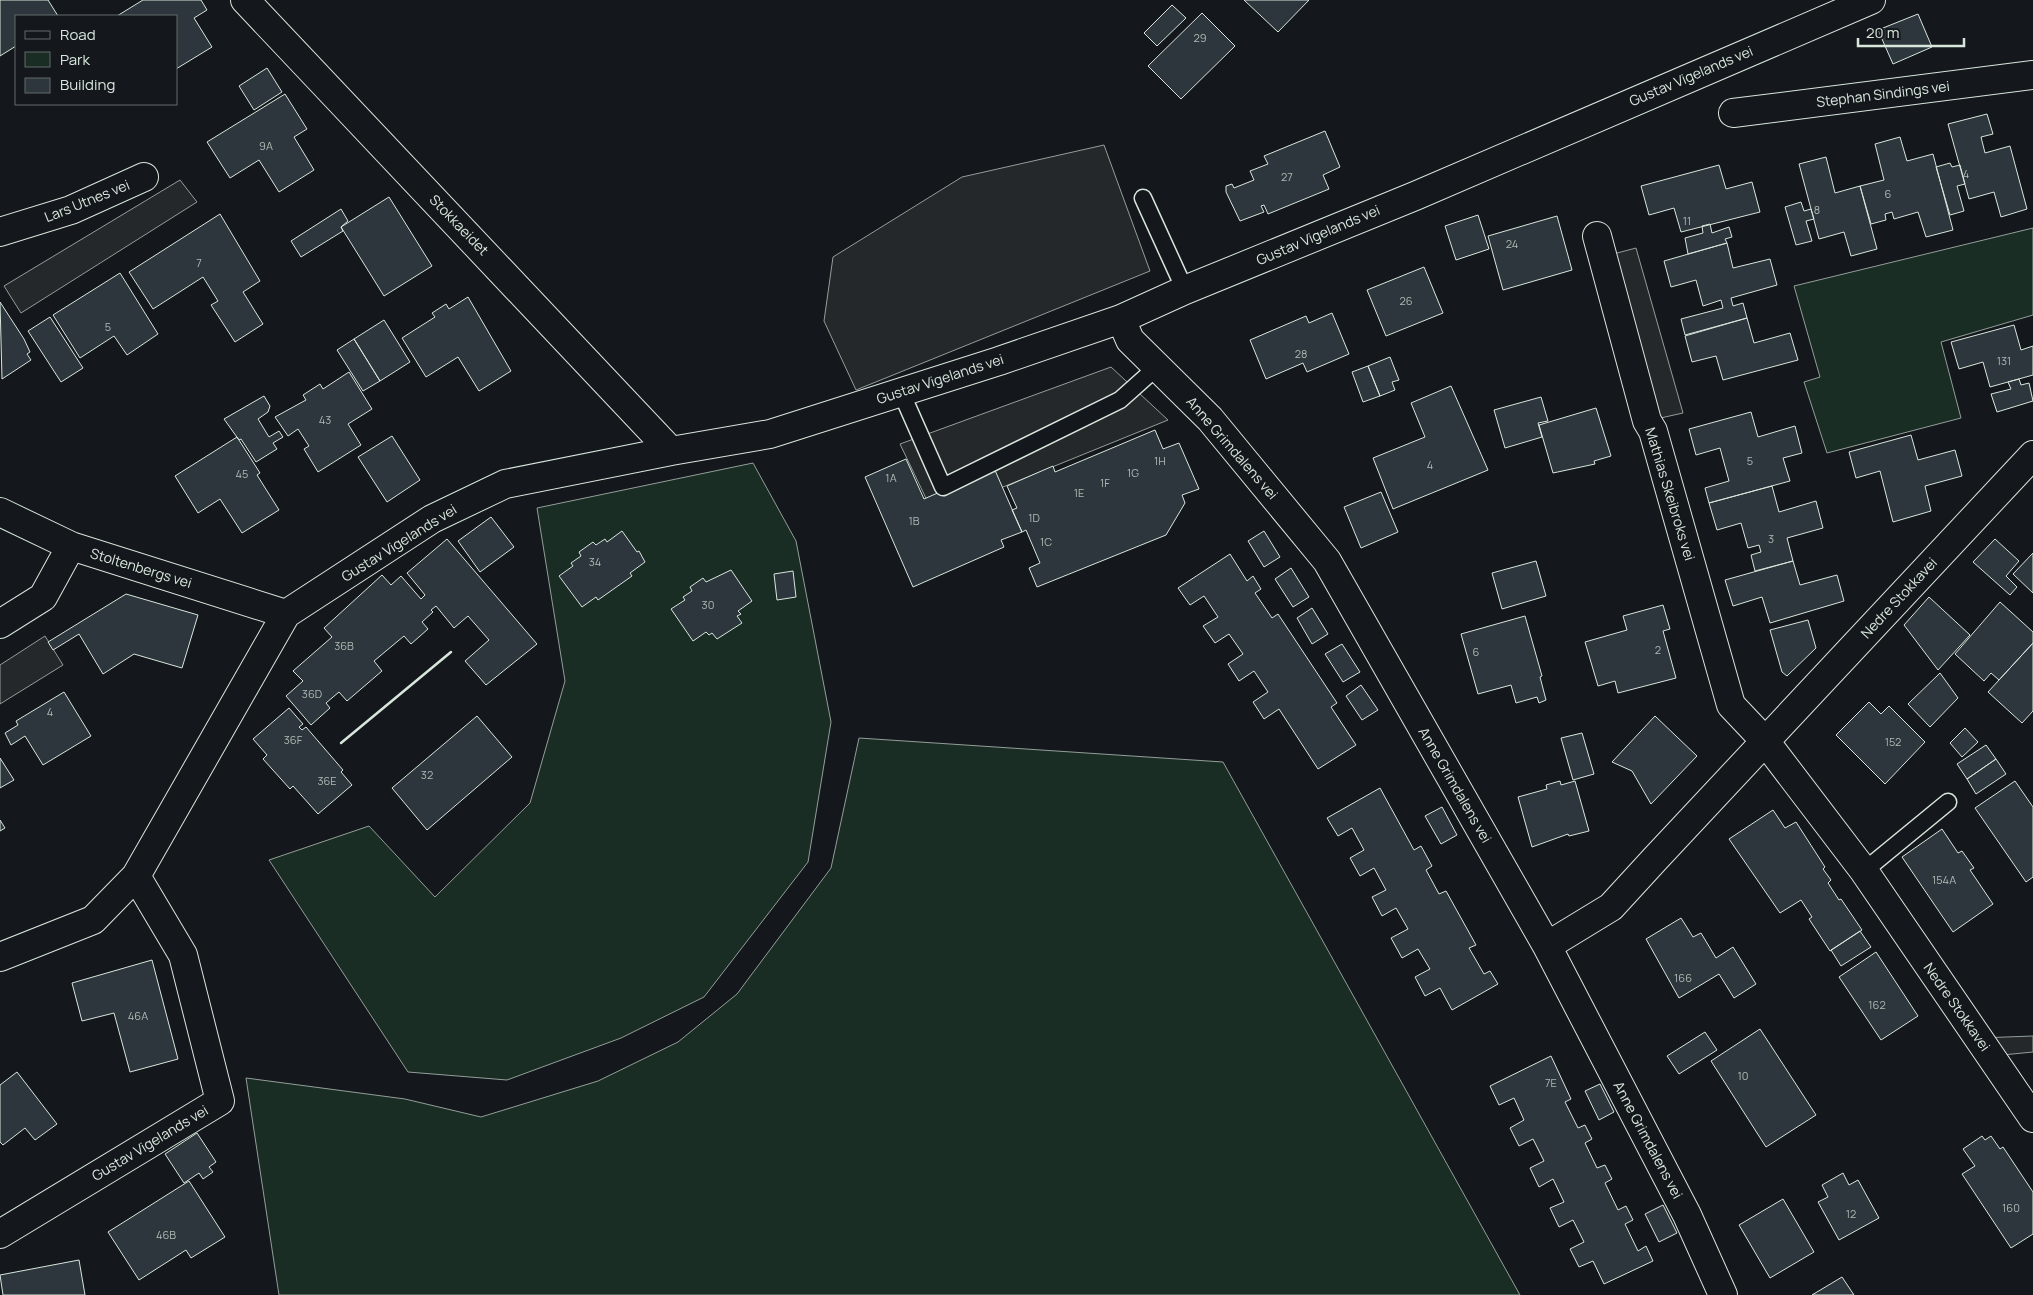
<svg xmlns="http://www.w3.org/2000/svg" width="2033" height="1295" font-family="Manrope,sans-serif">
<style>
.green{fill:#1a2d24;stroke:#939e99}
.parking{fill:#24282b;stroke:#939e99}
.building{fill:#2c363c;stroke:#d8e6dc}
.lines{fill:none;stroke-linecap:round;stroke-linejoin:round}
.service-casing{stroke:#d8e6dc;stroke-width:19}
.minor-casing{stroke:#d8e6dc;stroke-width:30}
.service{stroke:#14181c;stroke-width:16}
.minor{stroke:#14181c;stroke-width:28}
.wall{stroke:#d8e6dc;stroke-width:2.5}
.labels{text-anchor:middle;stroke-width:4;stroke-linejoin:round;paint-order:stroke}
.number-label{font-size:11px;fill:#adbab4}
.street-label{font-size:14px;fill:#d8e6dc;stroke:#14181c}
</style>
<rect width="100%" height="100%" fill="#14181c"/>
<path class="green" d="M2033 228V315L1941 342 1961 418 1827 453 1804 382 1820 377 1794 286Z
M753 463 796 541 831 722 808 862 704 997 621 1038 507 1080 408 1072 269 860 369 826 435 897 530 803 565 681 537 508Z
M859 738 1223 762 1520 1295H279L246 1078 405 1099 481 1117 598 1081 678 1042 737 994 831 868Z"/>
<path class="parking" d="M1104 145 1150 271 856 390 824 321 833 257 962 177Z
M180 180 197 202 21 313 4 286Z
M1636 248 1683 413 1647 421 1602 257Z
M1111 367 1168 420 934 515 900 444Z
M45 636 63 665 0 704V665Z
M2033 1036V1052L1992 1056 1979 1038Z"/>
<path class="building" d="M0 0H48L58 16H16V46L0 56Z
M143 0H201L207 10 194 18 212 47 176 69V16H117Z
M1244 0H1309L1278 32Z
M1172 5 1186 18 1157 46 1144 33Z
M1202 13 1235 46 1181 99 1148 66Z
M1918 14 1932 47 1893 64 1878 30Z
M267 68 282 92 254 110 239 86Z
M285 94 307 129 294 137 314 170 279 192 259 160 230 178 207 142Z
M1987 114 1993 134 1981 137 1985 153 2010 146 2027 209 2001 217 1994 192 1969 199 1948 124Z
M1325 131 1340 167 1323 175 1329 189 1268 214 1264 205 1261 206 1264 212 1240 221 1226 192V186L1232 184 1234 188 1254 180 1250 171 1268 164 1264 156Z
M1900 137 1907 161 1933 154 1953 230 1926 237 1918 212 1894 219 1892 212 1885 214 1886 220 1871 224 1860 186 1884 180 1875 144Z
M1826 157 1835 193 1860 186 1877 249 1851 256 1844 232 1819 239 1799 164Z
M1950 163 1952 167 1960 165 1965 184 1957 186 1964 211 1950 215 1936 167Z
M1719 165 1726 189 1752 182 1760 212 1681 232 1674 208 1649 215 1641 186Z
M389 197 432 266 384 296 341 227Z
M1801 202 1804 211 1811 209 1814 219 1806 221 1812 241 1796 245 1785 207Z
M341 209 348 221 341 227 343 231 301 257 291 241Z
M220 214 260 281 243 292 263 324 235 342 211 305 218 301 203 277 153 309 129 272Z
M1478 215 1489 249 1456 260 1445 226Z
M1557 216 1572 270 1503 290 1488 236Z
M1710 224 1712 233 1729 227 1732 237 1725 239 1727 243 1688 254 1685 238 1703 233 1702 226Z
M1727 243 1733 268 1770 259 1777 285 1731 298 1733 306 1743 303 1747 318 1685 335 1681 319 1723 308 1721 300 1703 306 1696 280 1671 287 1664 261Z
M1424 267 1443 313 1386 336 1367 290Z
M120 273 158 334 127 355 114 336 80 358 53 315Z
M468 297 511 371 479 391 458 357 426 377 402 338 435 317 432 313 446 304 449 309Z
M0 302 24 339 30 352 27 354 31 360 2 379Z
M1332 313 1349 354 1307 372 1303 363 1266 379 1250 340 1306 316 1309 323Z
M50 317 83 368 61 382 28 331Z
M1747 318 1754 343 1790 333 1798 360 1723 380 1716 356 1692 362 1685 336Z
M384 320 410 362 380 381 354 339Z
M2014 325 2021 350 2033 346V375L1990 387 1983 362 1959 369 1951 342Z
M354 339 380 381 363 391 337 350Z
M1390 357 1399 380 1392 382 1395 390 1380 396 1368 366Z
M1368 366 1380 396 1363 402 1352 372Z
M349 372 372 409 348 424 361 445 318 472 304 449 309 446 298 429 288 436 275 417 306 400 303 395 320 384 323 389Z
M2019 379 2021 385 2029 383 2033 401 1997 412 1991 394 2011 389 2008 382Z
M1451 386 1488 470 1393 509 1373 458 1425 437 1411 403Z
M264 396 270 406 268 412 258 419 269 437 279 431 283 437 273 443 277 449 256 462 241 439 239 440 224 419Z
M1541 397 1548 421 1538 423 1542 437 1505 448 1494 410Z
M1596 408 1611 456 1594 461 1595 464 1553 473 1539 425Z
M1751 412 1758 437 1795 426 1802 453 1783 458 1790 481 1709 503 1705 488 1729 481 1720 448 1696 455 1689 429Z
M1155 430 1163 449 1179 443 1199 489 1182 495 1185 503 1166 535 1037 587 1029 568 1040 563 1026 530 1022 532 1012 510 1017 508 1007 486 1053 466 1055 472Z
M1911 435 1918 460 1955 450 1962 476 1925 486 1931 511 1893 522 1880 471 1856 478 1849 452Z
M392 436 420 480 387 502 358 457Z
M237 437 260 473 257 475 279 510 242 533 220 499 198 513 175 476Z
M906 459 924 499 994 468 1022 532 1001 540 1004 547 913 587 865 477Z
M1772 486 1779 512 1816 501 1823 528 1787 538 1793 561 1755 571 1751 555 1761 552 1759 545 1748 548 1741 523 1717 530 1709 503Z
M1381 492 1398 532 1361 548 1344 507Z
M491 517 514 547 480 572 458 541Z
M622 531 637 552 639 551 645 562 630 573 632 576 598 600 596 597 582 607 559 576 573 566 571 563 581 556 579 552 593 542 596 545 605 539 607 542Z
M1264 531 1280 557 1264 567 1248 541Z
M447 539 537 644 486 685 465 661 489 640 468 616 454 628 436 606 431 610 433 612 422 622 428 629 411 644 404 636 374 661 382 671 347 701 339 692 326 703 330 708 311 725 286 696 303 681 293 671 332 637 324 628 382 575 391 585 401 576 421 599 425 595 407 573Z
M1995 539 2019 561 2006 576 2017 587 2010 595 1973 562Z
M2033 553V593L2013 574Z
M1230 554 1247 581 1253 576 1261 589 1255 593 1272 618 1278 614 1337 703 1331 707 1356 745 1318 769 1279 709 1264 719 1253 702 1268 692 1254 671 1239 681 1228 664 1243 654 1229 634 1215 643 1203 626 1218 617 1204 596 1190 605 1178 588Z
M1536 561 1546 596 1502 609 1492 573Z
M1793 561 1800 585 1837 575 1844 601 1770 623 1762 597 1733 606 1725 580Z
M1291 568 1309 597 1293 607 1275 579Z
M731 570 752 601 738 611 741 614 737 616 742 623 717 639 712 633 709 635 706 632 693 641 671 609 685 600 683 597 692 591 690 587 703 578 706 582Z
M793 571 796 597 777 600 774 574Z
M126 594 198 615 182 668 134 654 103 674 79 634 53 650 48 642Z
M1929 597 1970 635 1938 670 1904 625Z
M2000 602 2033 632V643L1999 680 1991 673 1984 681 1955 654Z
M1663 605 1670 629 1663 631 1676 678 1618 693 1615 681 1598 686 1585 642 1627 630 1623 616Z
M1312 608 1328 634 1312 644 1297 618Z
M1525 616 1542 676 1540 677 1546 700 1539 703 1537 697 1516 703 1511 685 1478 694 1461 634Z
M1808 620 1816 648 1787 676 1782 672 1770 630Z
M2033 643V711L2022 723 1988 692Z
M1342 644 1360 672 1343 682 1325 654Z
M1940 673 1958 698 1930 727 1908 704Z
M1361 685 1378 710 1362 720 1346 696Z
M64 692 91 736 43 765 25 736 11 745 5 733 18 725 16 721Z
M1869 702 1881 714 1889 706 1925 742 1885 784 1836 735Z
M289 708 303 724 299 727 302 730 306 727 343 770 341 772 352 785 318 814 293 786 290 789 263 759 267 755 253 739Z
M477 716 512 757 427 830 392 788Z
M1655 716 1697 756 1651 804 1632 771 1612 762Z
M1965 728 1978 742 1962 757 1950 743Z
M1582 733 1594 774 1573 780 1561 738Z
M1986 745 1996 759 1967 779 1957 764Z
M0 758 14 780 0 788Z
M1996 759 2006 774 1976 794 1967 779Z
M1560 781 1561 785 1575 781 1589 831 1569 836 1568 834 1532 847 1518 797 1547 789 1546 785Z
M2015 781 2033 807V877L2026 882 1975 808Z
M1380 788 1414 850 1421 846 1432 866 1426 870 1439 894 1446 891 1476 945 1469 948 1484 974 1490 971 1498 984 1452 1010 1440 988 1425 996 1415 977 1430 969 1418 949 1402 958 1391 938 1408 929 1396 908 1382 916 1372 897 1386 890 1374 868 1360 876 1350 858 1364 850 1352 828 1338 836 1327 818Z
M1442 807 1457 835 1441 844 1425 816Z
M1773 810 1785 828 1796 822 1825 867 1823 869 1831 880 1828 883 1839 900 1841 899 1862 930 1830 951 1809 919 1812 917 1801 900 1780 913 1729 839Z
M0 820 5 828 0 831Z
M1942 829 1958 853 1962 851 1974 868 1970 870 1993 904 1953 932 1902 857Z
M1681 918 1693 937 1701 933 1716 958 1733 947 1756 984 1734 998 1719 974 1679 998 1646 939Z
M1860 931 1871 947 1841 966 1831 950Z
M1876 952 1918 1016 1881 1040 1839 977Z
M152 960 178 1059 130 1072 114 1013 82 1021 72 983Z
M1760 1029 1816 1115 1766 1147 1711 1061Z
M1705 1032 1717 1050 1679 1074 1667 1056Z
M1551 1056 1571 1099 1565 1102 1578 1128 1585 1125 1592 1139 1585 1143 1597 1168 1605 1165 1612 1179 1605 1183 1618 1210 1626 1206 1633 1220 1625 1224 1638 1251 1646 1246 1653 1261 1604 1284 1593 1261 1579 1267 1570 1249 1584 1242 1573 1220 1559 1227 1550 1208 1564 1202 1553 1179 1539 1187 1530 1168 1544 1161 1533 1139 1519 1146 1510 1128 1524 1120 1514 1098 1499 1105 1490 1086Z
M17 1072 57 1124 35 1140 25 1128 3 1145 0 1142V1085Z
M1600 1084 1614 1112 1599 1120 1585 1091Z
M197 1133 216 1162 209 1167 213 1172 203 1179 199 1173 184 1183 165 1154Z
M1982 1136 1985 1140 1991 1136 2000 1149 2003 1147 2033 1192V1234L2011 1248 1962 1174 1975 1166 1963 1149Z
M1843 1173 1849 1185 1858 1180 1879 1218 1839 1240 1818 1202 1828 1197 1822 1185Z
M189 1181 225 1237 191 1258 186 1250 139 1280 108 1232Z
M1783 1199 1814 1252 1770 1278 1739 1225Z
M1663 1205 1677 1233 1659 1242 1645 1214Z
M79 1260 85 1295H3L0 1275Z
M1842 1277 1854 1295H1812Z"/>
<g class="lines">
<g class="service-casing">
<path id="service" d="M1143 198 1185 290
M901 392 943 487 1120 400 1157 367
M1864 871 1948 802"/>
</g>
<g class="minor-casing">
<path id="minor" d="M245 0 671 451
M1733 113 2033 75
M0 232 71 210 144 177
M1597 236 1647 421 1653 431 1731 705 1765 741 1864 871 2033 1118
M1121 319 1130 340 1210 419 1327 561 1547 946 1687 1215 1723 1295
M0 512 71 546 286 614
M0 624 43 597 71 546
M1547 946 1611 907 1655 859 2033 455
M0 957 93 920 136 876 286 614 432 519 505 484 671 451 770 434 999 361 1121 319 1185 290 1415 196 1871 0
M0 1234 220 1101 183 955 136 876"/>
</g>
<use href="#service" class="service"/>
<use href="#minor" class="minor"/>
<path class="wall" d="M341 743 451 652"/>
</g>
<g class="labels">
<g class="number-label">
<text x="1200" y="42">29</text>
<text x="266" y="150">9A</text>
<text x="1966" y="178">4</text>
<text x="1287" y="181">27</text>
<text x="1888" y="198">6</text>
<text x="1817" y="214">8</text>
<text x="1687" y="225">11</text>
<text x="1512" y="248">24</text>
<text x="199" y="267">7</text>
<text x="1406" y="305">26</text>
<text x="108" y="331">5</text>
<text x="1301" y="358">28</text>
<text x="2004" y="365">131</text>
<text x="325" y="424">43</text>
<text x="1160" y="465">1H</text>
<text x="1750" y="465">5</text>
<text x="1430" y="469">4</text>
<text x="1133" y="477">1G</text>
<text x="242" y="478">45</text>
<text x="891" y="482">1A</text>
<text x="1105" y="487">1F</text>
<text x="1079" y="497">1E</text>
<text x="1034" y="522">1D</text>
<text x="914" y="525">1B</text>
<text x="1771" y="543">3</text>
<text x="1046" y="546">1C</text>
<text x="595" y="566">34</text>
<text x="708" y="609">30</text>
<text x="344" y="650">36B</text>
<text x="1658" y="654">2</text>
<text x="1476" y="656">6</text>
<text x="312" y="698">36D</text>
<text x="50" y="716">4</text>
<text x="293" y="744">36F</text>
<text x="1893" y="746">152</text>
<text x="427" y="779">32</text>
<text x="327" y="785">36E</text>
<text x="1944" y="884">154A</text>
<text x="1683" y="982">166</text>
<text x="1877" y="1009">162</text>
<text x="138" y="1020">46A</text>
<text x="1743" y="1080">10</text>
<text x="1551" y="1087">7E</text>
<text x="2011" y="1212">160</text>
<text x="1851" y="1218">12</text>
<text x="166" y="1239">46B</text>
</g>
<g class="street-label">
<text transform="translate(1691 76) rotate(-23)" y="5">Gustav Vigelands vei</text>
<text transform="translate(1883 94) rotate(-7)" y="5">Stephan Sindings vei</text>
<text transform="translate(87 201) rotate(-22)" y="5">Lars Utnes vei</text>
<text transform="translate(459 225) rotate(46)" y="5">Stokkaeidet</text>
<text transform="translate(1318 235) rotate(-23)" y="5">Gustav Vigelands vei</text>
<text transform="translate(940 379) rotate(-18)" y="5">Gustav Vigelands vei</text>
<text transform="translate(1232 448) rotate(49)" y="5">Anne Grimdalens vei</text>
<text transform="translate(1670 494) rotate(73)" y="5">Mathias Skeibroks vei</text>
<text transform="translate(399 543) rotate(-32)" y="5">Gustav Vigelands vei</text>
<text transform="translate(141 568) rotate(17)" y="5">Stoltenbergs vei</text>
<text transform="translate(1899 598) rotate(-47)" y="5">Nedre Stokkavei</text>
<text transform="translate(1455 785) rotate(60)" y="5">Anne Grimdalens vei</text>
<text transform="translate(1957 1007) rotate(55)" y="5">Nedre Stokkavei</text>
<text transform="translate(1648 1140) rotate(62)" y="5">Anne Grimdalens vei</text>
<text transform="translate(150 1143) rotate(-31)" y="5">Gustav Vigelands vei</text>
</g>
</g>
<rect x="15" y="15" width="162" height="90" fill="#14181c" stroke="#626a69"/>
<rect x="25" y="31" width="25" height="8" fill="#14181c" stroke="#626a69"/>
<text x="60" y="40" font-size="15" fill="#d8e6dc">Road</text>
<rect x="25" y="52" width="25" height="15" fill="#1a2d24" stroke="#626a69"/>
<text x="60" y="65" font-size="15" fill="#d8e6dc">Park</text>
<rect x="25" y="78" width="25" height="15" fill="#2c363c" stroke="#626a69"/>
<text x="60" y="90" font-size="15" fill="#d8e6dc">Building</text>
<path d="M1858 38v8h106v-8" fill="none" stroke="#d8e6dc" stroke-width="2.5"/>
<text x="1866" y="38" font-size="15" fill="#d8e6dc" stroke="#14181c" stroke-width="4" paint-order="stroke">20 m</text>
</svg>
